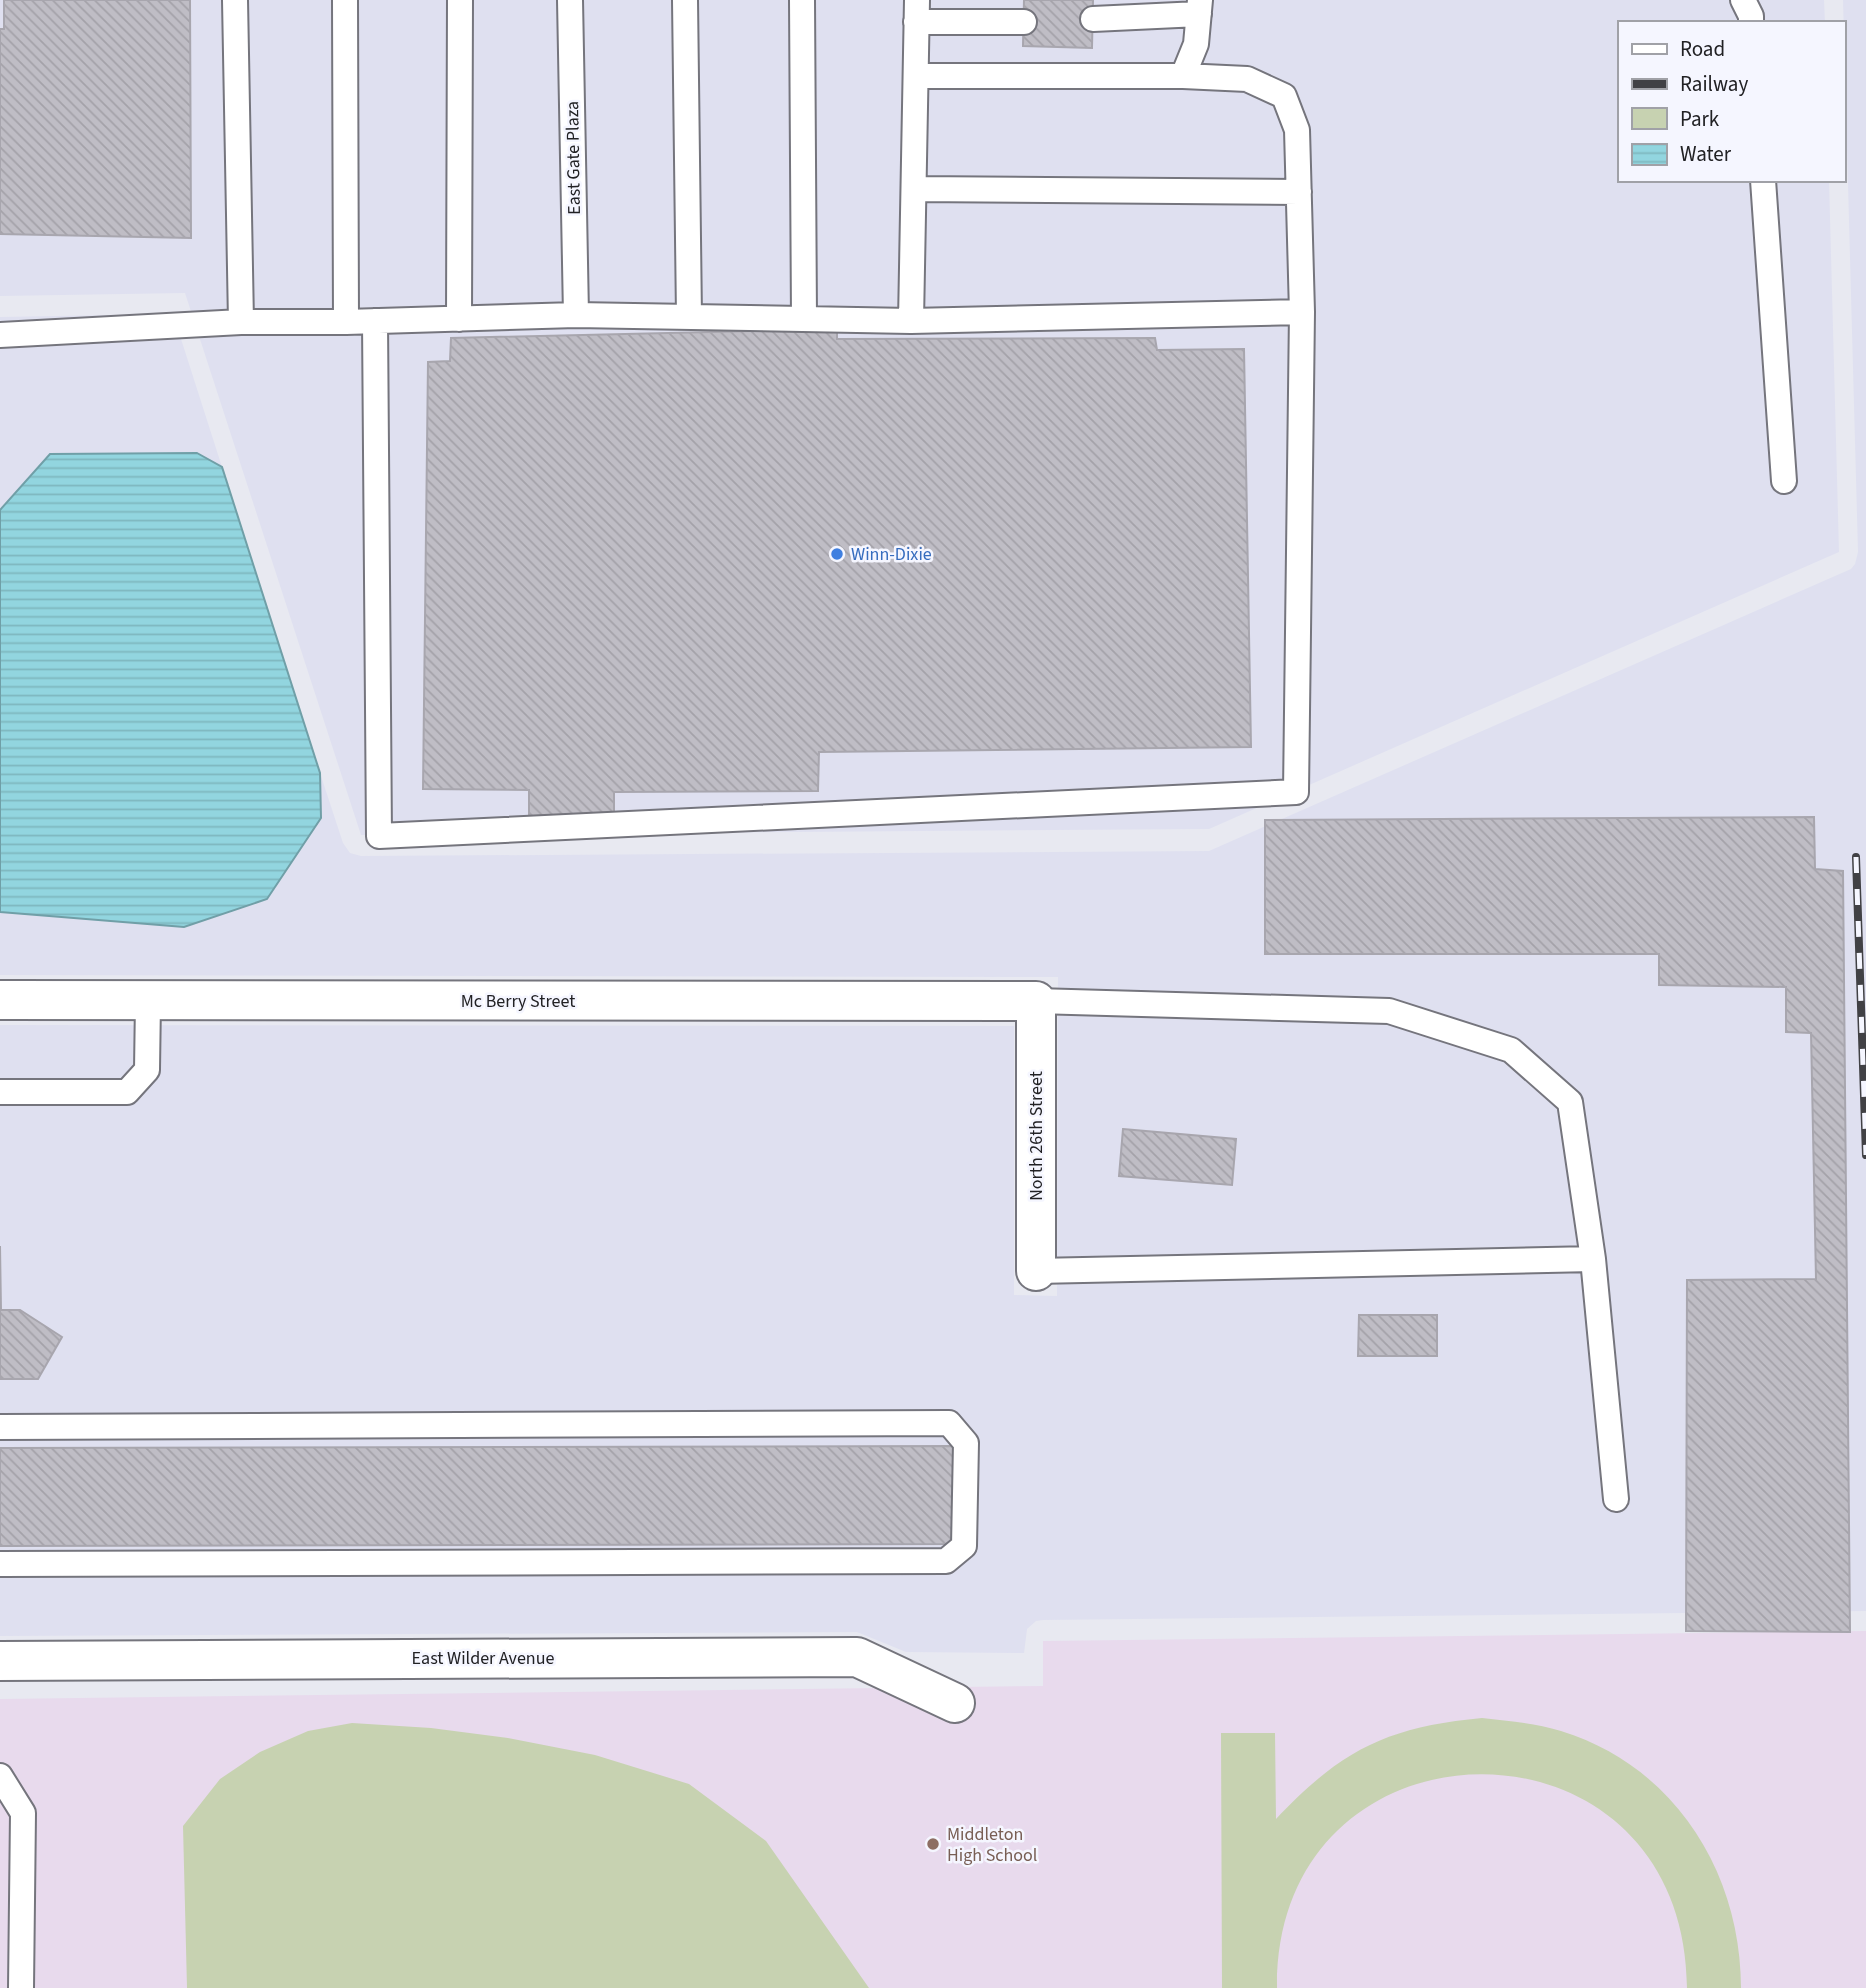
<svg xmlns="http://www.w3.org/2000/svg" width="1866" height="1988" font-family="'Source Sans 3',sans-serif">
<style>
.built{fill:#dfe0f0}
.education{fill:#e8daed}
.park{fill:#c7d2b1}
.water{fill:url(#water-rules);stroke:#709fa7;stroke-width:2}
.building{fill:url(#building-back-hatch);stroke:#a8a6ae;stroke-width:2}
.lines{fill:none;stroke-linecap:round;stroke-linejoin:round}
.lane-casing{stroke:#75757d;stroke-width:28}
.street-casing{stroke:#75757d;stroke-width:42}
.lane{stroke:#fff;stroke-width:24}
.street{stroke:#fff;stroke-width:38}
.rail-casing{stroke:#414145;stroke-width:8}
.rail{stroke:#f5f6ff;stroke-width:5;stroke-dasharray:16;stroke-linecap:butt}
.shop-dot{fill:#3f7fe0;stroke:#f5f6ff;stroke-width:2.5}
.education-dot{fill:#8d6e63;stroke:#f5f6ff;stroke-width:2.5}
.labels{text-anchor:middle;stroke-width:5;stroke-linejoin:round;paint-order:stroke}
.street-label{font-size:18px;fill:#212124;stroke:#f5f6ff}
.shop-label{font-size:18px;fill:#366cbe;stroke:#f5f6ff;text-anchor:start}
.education-label{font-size:18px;fill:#785e54;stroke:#f5f6ff;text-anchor:start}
</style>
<defs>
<pattern id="water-rules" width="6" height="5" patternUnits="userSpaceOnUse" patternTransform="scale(1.75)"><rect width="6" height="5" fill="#92d5df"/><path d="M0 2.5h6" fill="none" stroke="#7eb7bf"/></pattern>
<pattern id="building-back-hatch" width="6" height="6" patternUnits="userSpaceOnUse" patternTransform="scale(1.75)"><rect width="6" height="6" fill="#bfbdc5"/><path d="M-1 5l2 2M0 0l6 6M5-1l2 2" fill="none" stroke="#a4a2a9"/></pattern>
</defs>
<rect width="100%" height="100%" fill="#e8e9f1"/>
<path class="built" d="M0 0H1824L1825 23H1619V180H1829L1839 552 1209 829 361 835 185 293 0 296Z
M1843 0H1866V1611L1043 1620 1036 1621 1027 1629 1024 1653 906 1652 857 1632 0 1636V1025L1014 1026V1295L1057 1296 1058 977 0 975V912L184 927 321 818 320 773 343 843 350 853 361 856 1209 851 1851 569 1855 564 1858 552Z
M173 314 222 467 197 453 50 454 0 510V317Z"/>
<path class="education" d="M1866 1631V1988H0V1699L1043 1686V1641Z"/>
<path class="park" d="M1482 1718C1509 1721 1535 1723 1561 1731 1675 1766 1741 1873 1741 1988H1687C1685 1701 1275 1705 1277 1988H1222L1221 1733H1275L1276 1819C1341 1750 1387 1727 1482 1718Z
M352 1723 431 1728 508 1738 595 1755 689 1784 766 1841 869 1988H187L183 1826 220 1779 260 1752 308 1731Z"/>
<path class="water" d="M197 453 222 467 320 773 321 818 267 899 184 927 0 912V510L50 454Z"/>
<path class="building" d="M4 0H190L191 238 0 234V29H4Z
M1024 0H1093L1092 48 1023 46Z
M837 329V339L1155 338 1157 350 1244 349 1251 747 819 752 818 791 614 792V822L529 821V790L423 789 428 362 450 361 451 338Z
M1814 817 1815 869 1843 871 1850 1632 1686 1631 1687 1280 1816 1279 1811 1033 1786 1032V987L1659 985V954H1265V820Z
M1123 1129 1236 1139 1232 1185 1119 1176Z
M0 1246 1 1310H20L62 1337 38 1379H0Z
M1359 1315H1437V1356H1358Z
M954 1446 952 1544 0 1546V1448Z"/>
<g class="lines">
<g class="lane-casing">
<path id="lane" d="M235 0 241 322
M345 0 346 322
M570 0 576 315
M685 0 689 317
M802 0 804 319
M1743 0 1751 16V23
M1093 19 1199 14
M916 22H1024
M916 76H1183L1196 44 1200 0
M1183 76 1247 79 1284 96 1297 130 1302 312
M1763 180 1784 481
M914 189 1299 192
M459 319 460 0
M911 321 917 0
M0 335 241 322H346L576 315 911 321 1302 312 1296 792 379 836 375 321
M1036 1001 1389 1011 1511 1050 1570 1102 1593 1259 1616 1499
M0 1092H127L147 1070 148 1001
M1036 1271 1593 1259
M0 1427 949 1423 966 1443 964 1546 946 1561 0 1564
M0 1776 23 1813 21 1988"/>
</g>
<g class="street-casing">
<path id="street" d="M0 1000 1036 1001V1271
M0 1661 857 1657 955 1703"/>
</g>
<use href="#lane" class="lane"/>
<use href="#street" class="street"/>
<g class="rail-casing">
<path id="rail" d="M1856 857 1866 1155"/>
</g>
<use href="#rail" class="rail"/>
</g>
<circle class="shop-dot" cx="837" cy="554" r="7"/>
<circle class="education-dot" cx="933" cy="1844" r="7"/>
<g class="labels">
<g class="street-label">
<text transform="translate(573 158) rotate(-91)" y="6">East Gate Plaza</text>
<text x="518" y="1007">Mc Berry Street</text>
<text transform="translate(1036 1136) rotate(-90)" y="6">North 26th Street</text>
<text x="483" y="1664">East Wilder Avenue</text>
</g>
<g class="shop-label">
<text x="851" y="560">Winn-Dixie</text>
</g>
<g class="education-label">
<text x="947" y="1840">Middleton<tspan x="947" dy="21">High School</tspan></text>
</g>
</g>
<rect x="1618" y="21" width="228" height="161" fill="#f5f6ff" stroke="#a0a1a7" stroke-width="2"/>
<rect x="1632" y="44" width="35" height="10" fill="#ffffff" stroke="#a0a1a7" stroke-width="2"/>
<text x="1680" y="56" font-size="21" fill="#212124">Road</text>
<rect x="1632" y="79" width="35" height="10" fill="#414145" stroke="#a0a1a7" stroke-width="2"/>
<text x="1680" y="91" font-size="21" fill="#212124">Railway</text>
<rect x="1632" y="108" width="35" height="21" fill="#c7d2b1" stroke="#a0a1a7" stroke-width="2"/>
<text x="1680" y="126" font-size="21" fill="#212124">Park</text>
<rect x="1632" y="144" width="35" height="21" fill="url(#water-rules)" stroke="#a0a1a7" stroke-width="2"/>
<text x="1680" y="161" font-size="21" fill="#212124">Water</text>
</svg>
